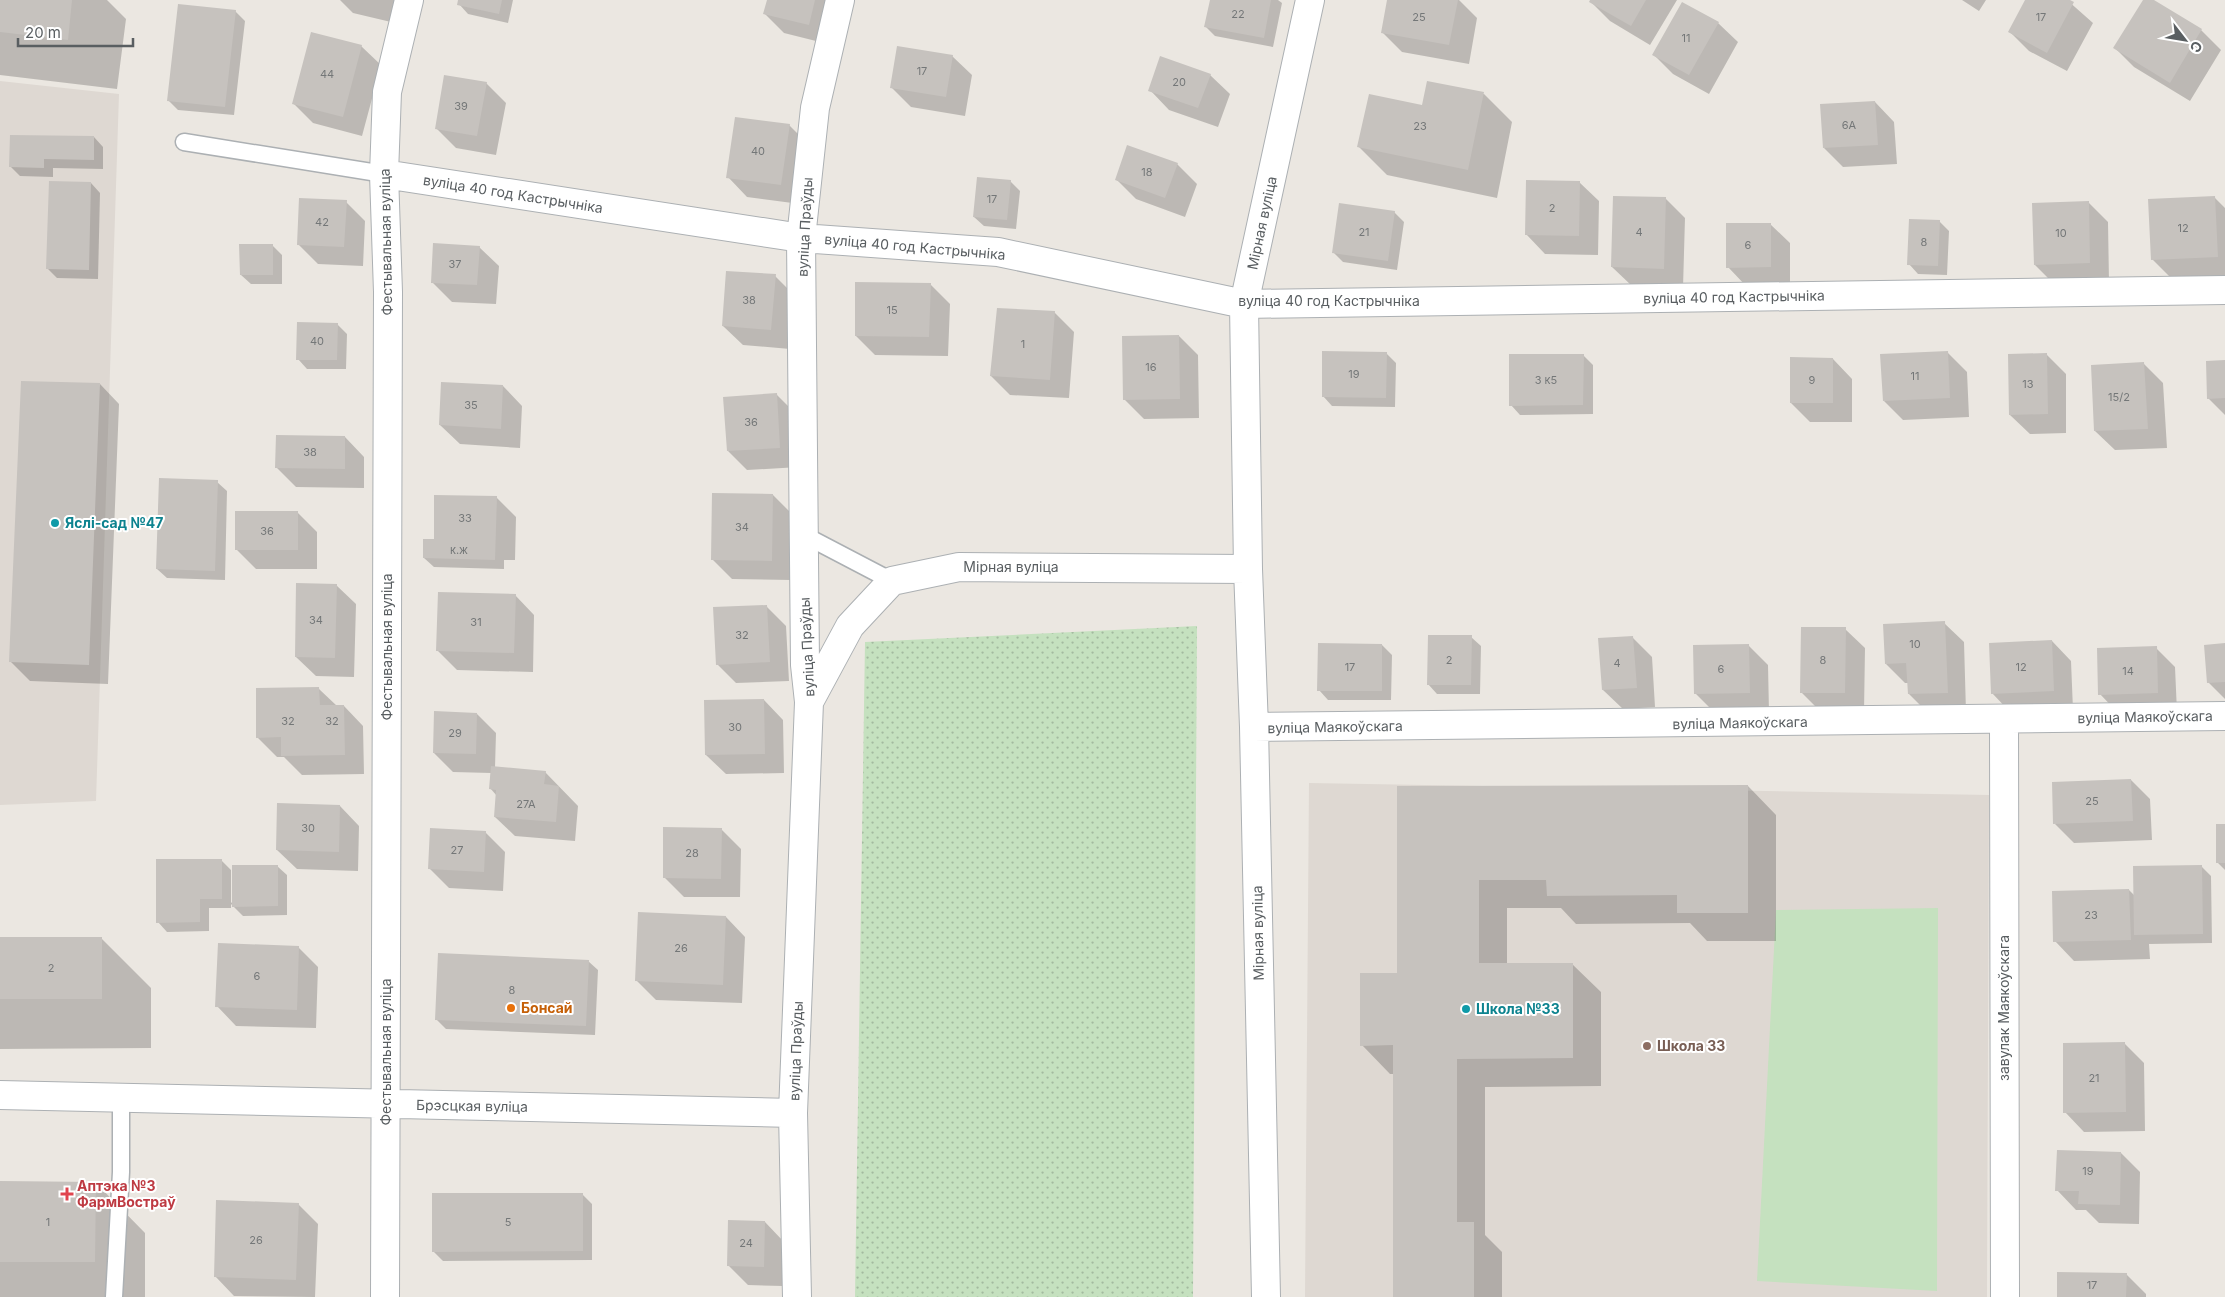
<svg xmlns="http://www.w3.org/2000/svg" width="2225" height="1297" font-family="Inter,sans-serif">
<style>
.education{fill:#ded8d2}
.grass{fill:url(#grass-dots)}
.garden{fill:#c5e1bf}
.shadow{fill:#0003}
.building{fill:#c6c2be}
.lines{fill:none;stroke-linecap:round;stroke-linejoin:round}
.lane-casing{stroke:#acb0b3;stroke-width:19}
.street-casing{stroke:#acb0b3;stroke-width:30}
.lane{stroke:#fff;stroke-width:16}
.street{stroke:#fff;stroke-width:28}
.culture-dot{fill:#0f9aa8;stroke:#fff;stroke-width:2}
.food-dot{fill:#e8710a;stroke:#fff;stroke-width:2}
.education-dot{fill:#8d6e63;stroke:#fff;stroke-width:2}
.health-dot{fill:#e0444e;stroke:#fff;stroke-width:2}
.labels{text-anchor:middle;stroke-width:4;stroke-linejoin:round;paint-order:stroke}
.number-label{font-size:11px;fill:#747778}
.street-label{font-size:14px;fill:#595e61;stroke:#fff}
.culture-label{font-size:14px;font-weight:bold;fill:#0d838f;stroke:#fff;text-anchor:start}
.food-label{font-size:14px;font-weight:bold;fill:#c56008;stroke:#fff;text-anchor:start}
.education-label{font-size:14px;font-weight:bold;fill:#785e54;stroke:#fff;text-anchor:start}
.health-label{font-size:14px;font-weight:bold;fill:#be3a42;stroke:#fff;text-anchor:start}
</style>
<defs>
<pattern id="grass-dots" width="8" height="8" patternUnits="userSpaceOnUse" patternTransform="scale(1.25)"><rect width="8" height="8" fill="#c5e1bf"/><path d="M2 2h.1M6 6h.1" fill="none" stroke="#a3ba9f" stroke-width="1.8" stroke-linecap="round"/></pattern>
</defs>
<rect width="100%" height="100%" fill="#ebe7e1"/>
<path class="education" d="M0 81 119 94 96 801 0 805Z
M1309 783 1989 795 1987 1297H1305Z"/>
<path class="grass" d="M1197 626 1193 1297H855L865 642Z"/>
<path class="garden" d="M1938 908 1937 1291 1757 1281 1776 910Z"/>
<path class="shadow" d="M0 0H107L126 19 117 89 0 75Z
M340 0H396L391 22 353 13Z
M460 0H513L508 23 468 14 459 4Z
M768 0H825L836 11 828 44 784 33 765 14Z
M1211 0H1278L1282 3 1273 47 1215 36 1206 27Z
M1388 0H1459L1477 18 1469 64 1402 52 1383 33Z
M1592 0H1677L1650 45 1610 21 1591 2Z
M1962 0H1986L1979 11Z
M2026 0H2067L2093 23 2067 71 2029 51 2010 32Z
M2144 0H2151L2201 30 2221 50 2190 101 2134 67 2115 48Z
M235 11 245 21 234 115 178 110 168 100Z
M1718 23 1738 42 1709 94 1673 74 1654 55Z
M361 46 381 65 362 136 313 123 293 103Z
M952 56 972 75 965 116 911 107 892 88Z
M1210 75 1230 94 1218 127 1169 110 1150 90Z
M486 83 506 103 496 155 456 148 436 128Z
M1484 94 1512 122 1497 198 1387 175 1359 147 1423 106Z
M1875 102 1894 122 1897 164 1843 167 1824 148Z
M789 125 809 145 800 204 747 197 728 177Z
M94 137 103 147V169L53 168V177L20 176 11 167Z
M1177 164 1197 184 1185 217 1136 199 1117 180Z
M1010 181 1020 191 1016 229 984 226 974 217Z
M1579 182 1599 201 1598 255 1545 254 1526 234Z
M91 183 100 193 98 279 57 278 48 269Z
M1665 198 1685 218 1683 288 1632 286 1612 267Z
M2215 198 2225 208V276L2172 279 2152 259Z
M346 202 365 221 363 266 318 264 298 244Z
M2088 202 2108 222 2109 282 2054 284 2035 265Z
M1394 212 1404 222 1397 270 1343 262 1334 253Z
M1939 221 1949 231 1947 275 1918 274 1909 264Z
M1770 224 1790 243V286L1747 287 1728 267Z
M272 245 282 255V284H251L241 275Z
M479 247 499 266 496 304 452 302 432 282Z
M775 276 794 295 790 349 743 345 723 326Z
M930 284 950 304 948 356 875 355 856 336Z
M1054 312 1074 332 1069 398 1010 395 991 376Z
M337 324 347 334 346 369H307L298 359Z
M1179 336 1198 355 1199 418 1144 419 1124 399Z
M1947 352 1967 372 1969 417 1903 420 1884 401Z
M1386 353 1396 363 1395 407 1332 406 1323 396Z
M2046 354 2066 374V433L2030 434 2010 415Z
M1583 355 1593 365V414L1520 415 1511 405Z
M1833 359 1852 379V422H1810L1791 403Z
M2225 361V415L2208 398Z
M2144 364 2163 383 2167 448 2115 450 2095 431Z
M100 384 119 404 108 684 30 681 11 662Z
M503 386 522 406 520 448 460 444 440 425Z
M776 394 796 414 799 467 747 470 728 451Z
M345 437 364 457V488L296 487 276 467Z
M217 482 227 491 225 580 167 578 157 569Z
M773 495 792 514 791 580 732 579 712 559Z
M496 497 516 517 515 560H504V569L434 567 424 558 437 541Z
M297 512 317 532V569H256L237 550Z
M336 585 356 604 354 677 316 676 296 657Z
M515 595 534 615 533 672 457 670 437 650Z
M767 607 786 626 789 681 736 683 717 664Z
M1944 623 1964 642 1966 712 1928 713 1909 694 1908 683H1905L1886 664Z
M1845 629 1865 648 1864 712H1821L1801 692Z
M1471 637 1481 646 1480 694H1437L1428 684Z
M1632 637 1652 657 1655 707 1623 709 1603 690Z
M2052 641 2071 661 2073 710 2011 713 1992 693Z
M1382 645 1392 655 1391 700H1328L1319 690Z
M1748 645 1768 665 1769 712 1715 713 1695 693Z
M2225 645V699L2208 682Z
M2156 648 2175 667 2177 712 2119 714 2100 694Z
M319 689 337 706H344L363 726 364 774 302 775 284 757H277L257 737Z
M764 700 783 720 784 773 726 774 706 755Z
M477 714 496 733 495 768 545 772 578 806 575 841 515 836 495 817 497 796 490 788 491 773 453 772 434 753Z
M2131 780 2150 799 2152 840 2074 843 2055 824Z
M1748 786 1776 815V941H1707L1690 923 1576 924 1561 908H1507V964H1572L1601 992V1086L1485 1087V1235L1502 1252V1297H1394V1074H1390L1362 1045 1398 974V787Z
M340 806 359 826 358 871 297 869 277 850Z
M2225 825V870L2217 862Z
M721 829 741 849 740 897H684L664 877Z
M485 832 505 852 503 891 449 888 429 868Z
M221 860 231 870V903L277 866 287 875V915L243 916 231 904V908H209V931L167 932 158 922Z
M2202 867 2211 876 2212 943 2149 944 2150 959 2074 961 2055 941 2129 890 2135 896Z
M726 917 745 937 742 1003 656 1000 636 980Z
M0 938H101L151 988V1048L0 1049Z
M298 947 318 967 316 1028 236 1026 217 1006Z
M588 961 598 970 595 1035 446 1029 436 1019Z
M2125 1044 2144 1063 2145 1131 2084 1132 2065 1112Z
M2121 1153 2140 1172 2139 1224 2099 1223 2086 1210H2076L2057 1190Z
M0 1182 96 1183 145 1233V1297H0Z
M582 1194 592 1204V1260L443 1261 433 1251Z
M298 1204 318 1224 315 1297 234 1296 215 1276Z
M765 1222 784 1242 783 1286 748 1285 728 1265Z
M2126 1274 2146 1294V1297H2058Z"/>
<path class="building" d="M0 0H72L68 40 0 32Z
M458 0H502L499 14 457 5Z
M767 0H815L809 25 763 14Z
M1210 0H1271L1264 38 1204 27Z
M1387 0H1458L1449 45 1381 33Z
M1590 0H1646L1631 26 1589 2Z
M2025 0H2070L2074 2 2047 53 2008 32Z
M2143 0H2154L2202 29 2170 83 2113 48Z
M1682 2 1719 22 1689 75 1652 55Z
M178 4 236 10 225 107 167 101Z
M311 32 362 45 343 117 292 104Z
M897 46 953 55 946 97 890 88Z
M1160 56 1211 74 1198 108 1148 91Z
M444 75 487 82 477 136 435 129Z
M1427 81 1484 92 1468 170 1357 147 1369 94 1422 105Z
M1875 101 1878 145 1823 148 1820 104Z
M735 117 790 124 781 185 726 178Z
M10 135 94 136V160L44 159V168L9 167Z
M1127 145 1178 163 1165 198 1115 180Z
M977 177 1011 180 1007 220 973 217Z
M1526 180 1580 181 1579 236 1525 235Z
M49 181 91 182 89 270 46 269Z
M1613 196 1666 197 1664 269 1611 267Z
M2215 196 2218 257 2151 260 2148 199Z
M299 198 347 200 344 247 297 245Z
M2089 201 2090 263 2034 265 2032 203Z
M1339 203 1395 211 1388 261 1332 253Z
M1909 219 1940 220 1938 266 1907 265Z
M1726 223H1771V267L1726 268Z
M433 243 480 246 477 285 431 283Z
M239 244H273V275H240Z
M726 271 776 274 771 330 722 326Z
M855 282 931 283 929 337 855 336Z
M997 308 1055 311 1050 380 990 376Z
M297 322 338 323 337 360H296Z
M1179 335 1180 399 1123 400 1122 336Z
M1322 351 1387 352 1386 398 1322 397Z
M1948 351 1950 398 1883 401 1880 354Z
M2047 353 2048 414 2009 415 2008 354Z
M1509 354H1584L1583 405 1509 406Z
M1790 357 1833 358V403H1790Z
M2225 360V398L2207 399 2206 361Z
M2144 362 2148 429 2094 431 2091 365Z
M21 381 100 383 89 665 9 662Z
M441 382 503 385 501 429 439 425Z
M777 393 780 448 727 451 723 397Z
M276 435 345 436V469L275 468Z
M159 478 218 480 215 571 156 569Z
M712 493 773 494 772 561 711 560Z
M434 495 497 496 495 560 423 558V539H434Z
M235 511H298V550H235Z
M296 583 337 584 335 658 295 657Z
M438 592 516 594 514 653 436 651Z
M767 605 770 662 716 665 713 607Z
M1945 621 1948 693 1908 694 1906 663 1885 664 1883 624Z
M1801 627H1846L1845 693H1800Z
M1428 635H1472L1471 685H1427Z
M1633 636 1637 688 1602 690 1598 638Z
M2052 640 2054 691 1991 694 1989 643Z
M1318 643 1382 644V691H1317Z
M2225 643V682L2207 683 2204 645Z
M1749 644 1750 693 1694 694 1693 645Z
M2157 646 2158 693 2098 695 2097 648Z
M319 687 320 705H344L345 755 281 756V737L256 738V688Z
M764 699 765 754 705 755 704 700Z
M434 711 477 713 476 754 433 753Z
M491 766 546 771 544 784 559 786 556 822 494 817 496 790 489 789Z
M2131 779 2133 821 2053 824 2052 782Z
M1748 785V913H1677V895L1547 896 1546 880H1479V963H1573V1058L1457 1059V1222H1474V1297H1393V1045L1360 1046V973H1397V786Z
M277 803 340 805 339 852 276 850Z
M2216 824H2225V863H2216Z
M663 827 722 828 721 879 663 878Z
M430 828 486 831 484 872 428 869Z
M156 859H222V899H200V922L156 923Z
M232 865H278V906L232 907Z
M2202 865 2203 934 2134 935 2133 866Z
M2129 889 2131 940 2053 942 2052 891Z
M638 912 726 916 723 985 635 981Z
M0 937H102V999H0Z
M218 943 299 946 297 1010 215 1007Z
M438 953 589 960 586 1026 435 1020Z
M2125 1042 2126 1112 2063 1113V1043Z
M2057 1150 2121 1152 2120 1205 2078 1204 2079 1191H2055Z
M0 1181 96 1182 95 1262H0Z
M432 1193H583V1251L432 1252Z
M216 1200 299 1203 296 1280 214 1277Z
M728 1220 765 1221 764 1267 727 1266Z
M2057 1272 2127 1273 2126 1297H2057Z"/>
<g class="lines">
<g class="lane-casing">
<path id="lane" d="M184 142 384 174
M804 535 892 581
M114 1297 121 1172V1098"/>
</g>
<g class="street-casing">
<path id="street" d="M384 174 801 238 998 252 1244 304 2225 290
M809 702 850 626 892 581 959 567 1248 569
M2004 720 2005 1297
M1254 727 2225 716
M0 1095 793 1113
M385 1297 388 292 384 174 387 92 409 0
M797 1297 793 1113 809 702 805 665 801 238 815 108 840 0
M1266 1297 1254 727 1248 569 1244 304 1310 0"/>
</g>
<use href="#lane" class="lane"/>
<use href="#street" class="street"/>
</g>
<g class="culture-dot">
<circle cx="55" cy="523" r="5"/>
<circle cx="1466" cy="1009" r="5"/>
</g>
<circle class="food-dot" cx="511" cy="1008" r="5"/>
<circle class="education-dot" cx="1647" cy="1046" r="5"/>
<path class="health-dot" d="M64.5 1186.5h5v5h5v5h-5v5h-5v-5h-5v-5h5z"/>
<g class="labels">
<g class="number-label">
<text x="1238" y="18">22</text>
<text x="1419" y="21">25</text>
<text x="2041" y="21">17</text>
<text x="1686" y="42">11</text>
<text x="922" y="75">17</text>
<text x="327" y="78">44</text>
<text x="1179" y="86">20</text>
<text x="461" y="110">39</text>
<text x="1849" y="129">6А</text>
<text x="1420" y="130">23</text>
<text x="758" y="155">40</text>
<text x="1147" y="176">18</text>
<text x="992" y="203">17</text>
<text x="1552" y="212">2</text>
<text x="322" y="226">42</text>
<text x="2183" y="232">12</text>
<text x="1364" y="236">21</text>
<text x="1639" y="236">4</text>
<text x="2061" y="237">10</text>
<text x="1924" y="246">8</text>
<text x="1748" y="249">6</text>
<text x="455" y="268">37</text>
<text x="749" y="304">38</text>
<text x="892" y="314">15</text>
<text x="317" y="345">40</text>
<text x="1023" y="348">1</text>
<text x="1151" y="371">16</text>
<text x="1354" y="378">19</text>
<text x="1915" y="380">11</text>
<text x="1546" y="384">3 к5</text>
<text x="1812" y="384">9</text>
<text x="2028" y="388">13</text>
<text x="2119" y="401">15/2</text>
<text x="471" y="409">35</text>
<text x="751" y="426">36</text>
<text x="310" y="456">38</text>
<text x="465" y="522">33</text>
<text x="742" y="531">34</text>
<text x="267" y="535">36</text>
<text x="459" y="554">к.ж</text>
<text x="316" y="624">34</text>
<text x="476" y="626">31</text>
<text x="742" y="639">32</text>
<text x="1915" y="648">10</text>
<text x="1449" y="664">2</text>
<text x="1823" y="664">8</text>
<text x="1617" y="667">4</text>
<text x="1350" y="671">17</text>
<text x="2021" y="671">12</text>
<text x="1721" y="673">6</text>
<text x="2128" y="675">14</text>
<text x="288" y="725">32</text>
<text x="332" y="725">32</text>
<text x="735" y="731">30</text>
<text x="455" y="737">29</text>
<text x="2092" y="805">25</text>
<text x="526" y="808">27А</text>
<text x="308" y="832">30</text>
<text x="457" y="854">27</text>
<text x="692" y="857">28</text>
<text x="2091" y="919">23</text>
<text x="681" y="952">26</text>
<text x="51" y="972">2</text>
<text x="257" y="980">6</text>
<text x="512" y="994">8</text>
<text x="2094" y="1082">21</text>
<text x="2088" y="1175">19</text>
<text x="48" y="1226">1</text>
<text x="508" y="1226">5</text>
<text x="256" y="1244">26</text>
<text x="746" y="1247">24</text>
<text x="2092" y="1289">17</text>
</g>
<g class="street-label">
<text transform="translate(513 194) rotate(9)" y="5">вуліца 40 год Кастрычніка</text>
<text transform="translate(1262 223) rotate(-78)" y="5">Мірная вуліца</text>
<text transform="translate(805 227) rotate(-87)" y="5">вуліца Праўды</text>
<text transform="translate(386 242) rotate(-91)" y="5">Фестывальная вуліца</text>
<text transform="translate(915 247) rotate(5)" y="5">вуліца 40 год Кастрычніка</text>
<text transform="translate(1734 297) rotate(-1)" y="5">вуліца 40 год Кастрычніка</text>
<text x="1329" y="306">вуліца 40 год Кастрычніка</text>
<text x="1011" y="572">Мірная вуліца</text>
<text transform="translate(387 647) rotate(-90)" y="5">Фестывальная вуліца</text>
<text transform="translate(807 647) rotate(-93)" y="5">вуліца Праўды</text>
<text transform="translate(2145 717) rotate(-1)" y="5">вуліца Маякоўскага</text>
<text transform="translate(1740 723) rotate(-1)" y="5">вуліца Маякоўскага</text>
<text transform="translate(1335 727) rotate(-1)" y="5">вуліца Маякоўскага</text>
<text transform="translate(1258 933) rotate(-91)" y="5">Мірная вуліца</text>
<text transform="translate(2004 1008) rotate(-90)" y="5">завулак Маякоўскага</text>
<text transform="translate(796 1051) rotate(-88)" y="5">вуліца Праўды</text>
<text transform="translate(386 1052) rotate(-90)" y="5">Фестывальная вуліца</text>
<text transform="translate(472 1106) rotate(1)" y="5">Брэсцкая вуліца</text>
</g>
<g class="culture-label">
<text x="65" y="528">Яслі-сад №47</text>
<text x="1476" y="1014">Школа №33</text>
</g>
<g class="food-label">
<text x="521" y="1013">Бонсай</text>
</g>
<g class="education-label">
<text x="1657" y="1051">Школа 33</text>
</g>
<g class="health-label">
<text x="77" y="1191">Аптэка №3<tspan x="77" dy="16">ФармВостраў</tspan></text>
</g>
</g>
<g transform="translate(2185 40) rotate(121)" stroke="#ffffff" stroke-width="4" paint-order="stroke">
<path d="M0-4L9 19L0 12L-9 19Z" fill="#595e61"/>
<text y="-8" font-size="14" font-weight="bold" text-anchor="middle" fill="#595e61">С</text>
</g>
<path d="M18 38v8h115v-8" fill="none" stroke="#595e61" stroke-width="2.5"/>
<text x="25" y="38" font-size="15" fill="#595e61" stroke="#ffffff" stroke-width="4" paint-order="stroke">20 m</text>
</svg>
